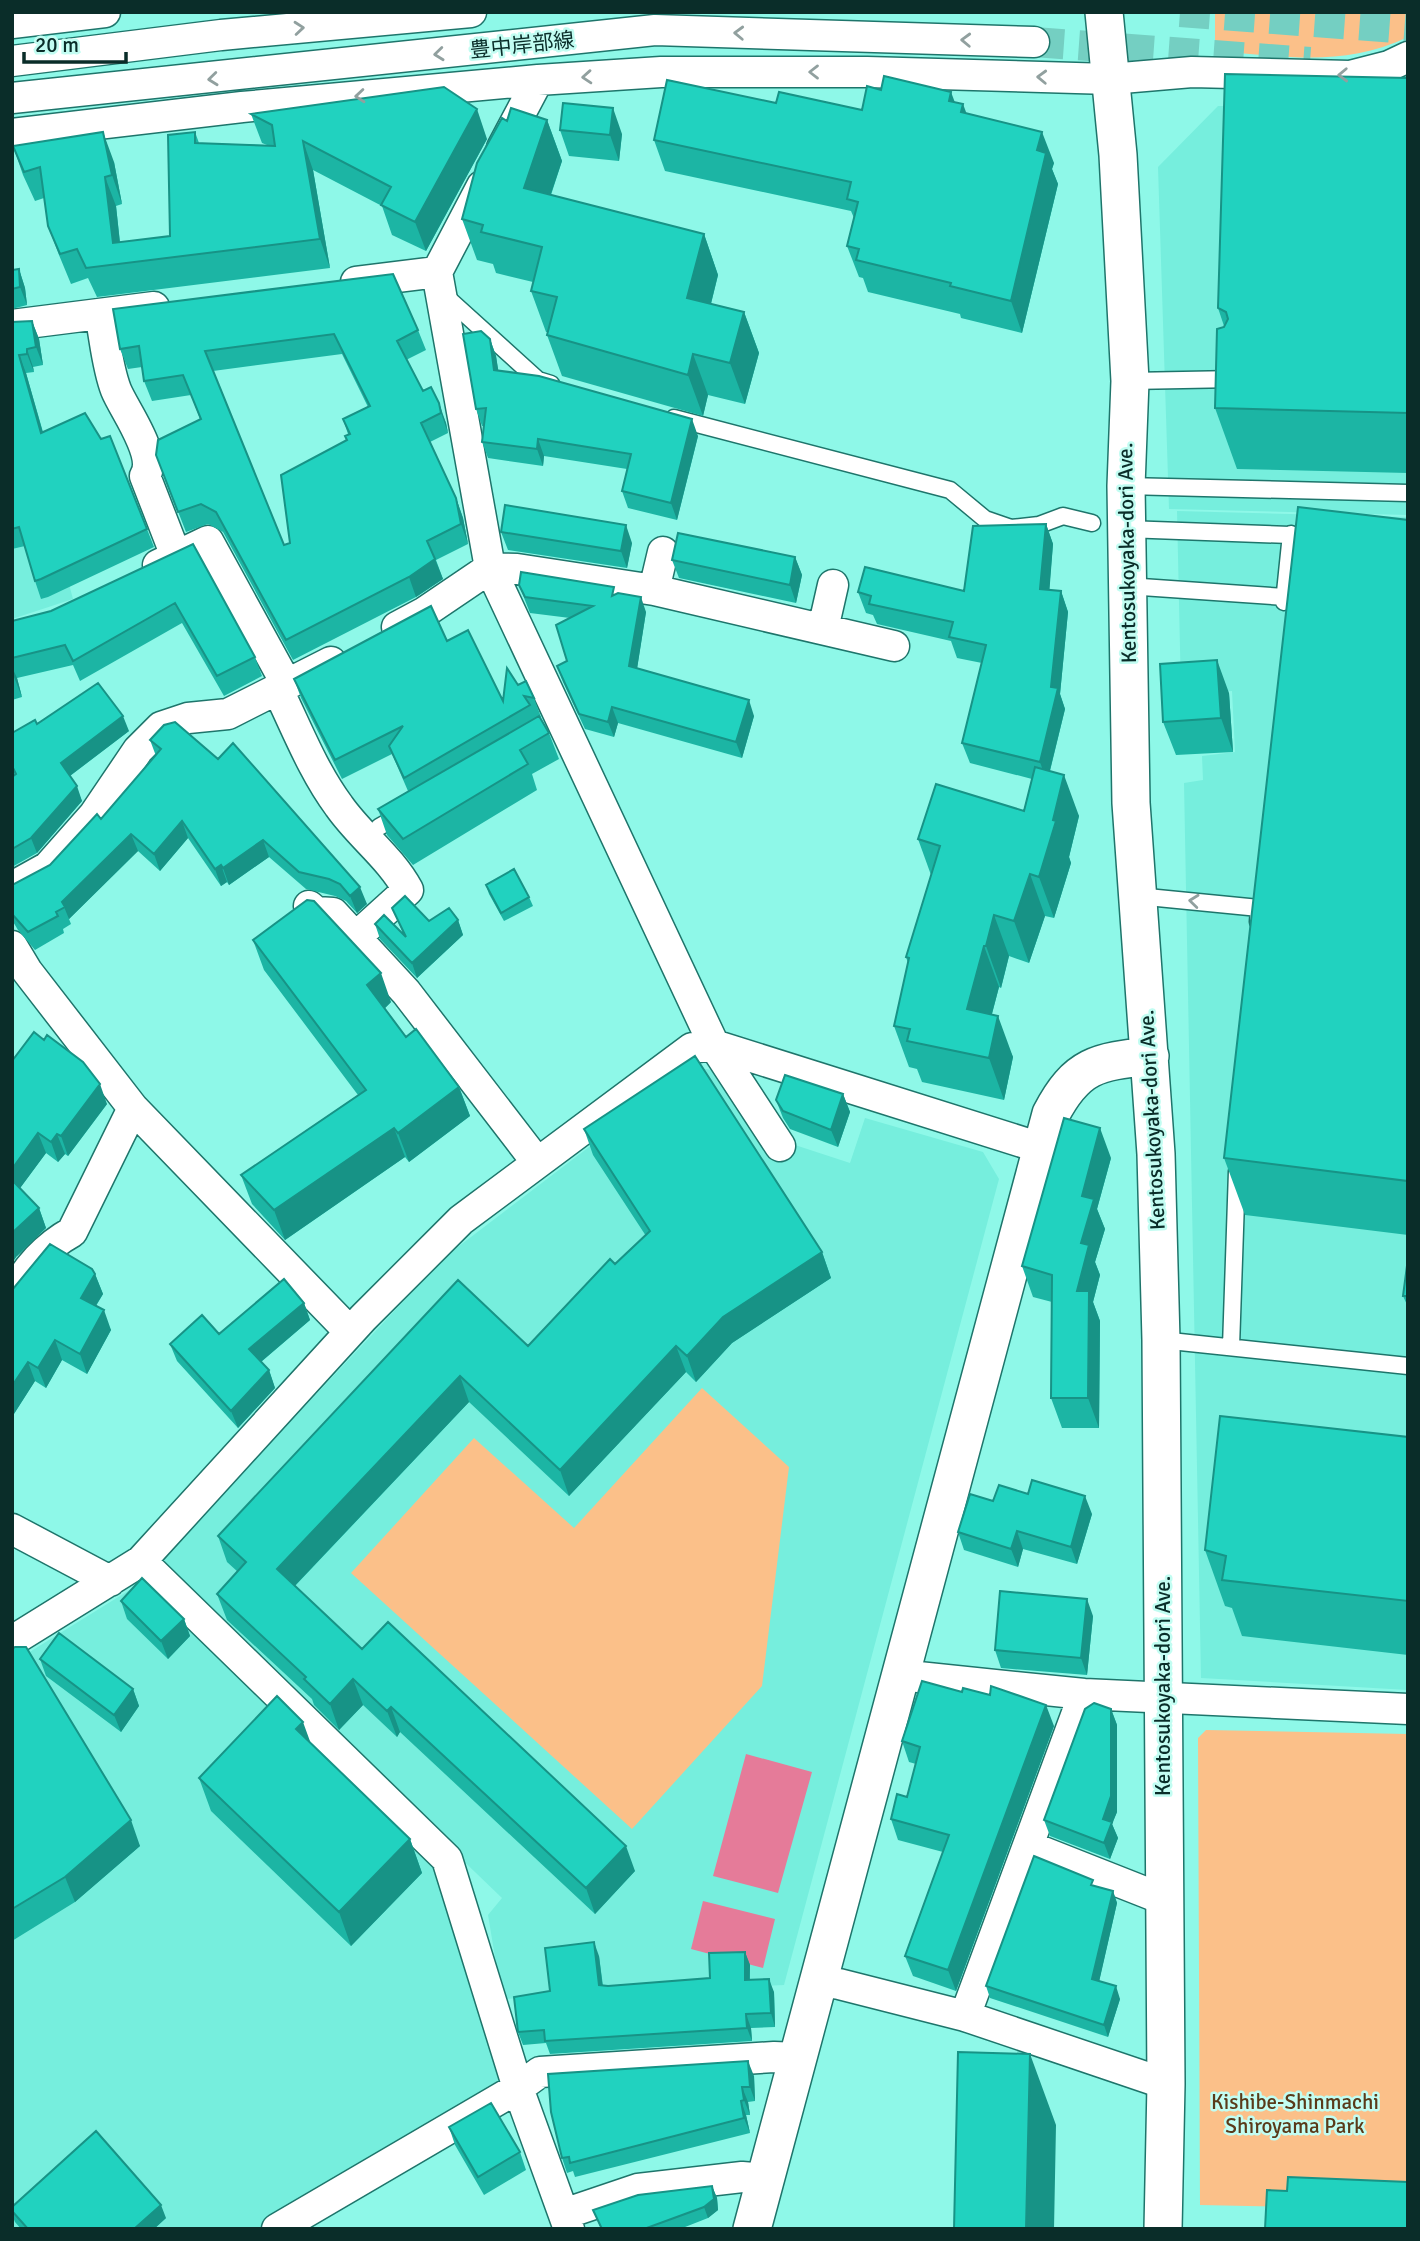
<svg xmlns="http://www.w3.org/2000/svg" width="1420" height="2241" font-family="Signika,'Noto Sans JP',sans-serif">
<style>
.built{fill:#76eedd}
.green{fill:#fbc089}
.water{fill:#e57b99}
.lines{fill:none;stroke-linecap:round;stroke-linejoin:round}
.minor-tunnel{stroke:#74cfc2;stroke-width:30;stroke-dasharray:30 15;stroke-linecap:butt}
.service-casing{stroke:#1e756b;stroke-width:19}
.minor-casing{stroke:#1e756b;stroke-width:33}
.tertiary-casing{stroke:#1e756b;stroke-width:40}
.service{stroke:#fff;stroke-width:16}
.minor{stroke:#fff;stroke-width:30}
.tertiary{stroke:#fff;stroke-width:37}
.wall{fill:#1cb5a4;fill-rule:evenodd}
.shaded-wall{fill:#179386}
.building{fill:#21d2bf;stroke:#179386;stroke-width:2;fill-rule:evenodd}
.oneway{stroke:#91a09f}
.labels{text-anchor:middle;stroke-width:5;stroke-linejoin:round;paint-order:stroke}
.street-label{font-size:21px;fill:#0a2d29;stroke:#c2fdf2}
.park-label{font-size:21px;fill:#5a3a19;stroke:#c2fdf2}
</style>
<rect width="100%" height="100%" fill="#8ef8e8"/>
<path class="built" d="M1408 96V515L1169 509 1158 167 1218 106 1361 108Z
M12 488 53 525 73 599 12 619Z
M1177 511 1408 517V1690L1201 1678 1184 783 1203 780 1202 756 1235 752 1232 691 1181 694Z
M694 1067 712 1070 771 1160 795 1145 850 1163 865 1118 983 1152 999 1179 784 1985 502 1999 488 1915 502 1898 156 1565 446 1256Z
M136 1586 153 1588 428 1851 501 2085 256 2229H12V1663Z"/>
<path class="green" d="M1215 12H1408V37C1342 68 1285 56 1215 51Z
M702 1388 789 1467 762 1686 632 1829 351 1573 474 1438 574 1528Z
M1206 1730 1408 1734V2209L1200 2205 1198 1738Z"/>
<path class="water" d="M746 1754 812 1772 778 1893 713 1876Z
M703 1901 775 1919 763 1968 691 1949Z"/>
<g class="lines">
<path class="minor-tunnel" d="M1180 12 1408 29
M1034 42 1310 62"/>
<g class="service-casing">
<path id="service" d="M443 294 538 380 551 384
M1130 381 1236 379
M674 418 950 490 985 519 1011 528 1039 525 1063 516 1092 523
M1126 486 1408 493
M1126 529 1316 536
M1127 586 1285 597
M1284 602 1291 534
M379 827 402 814
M1137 896 1259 908 1258 922
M1161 1340 1408 1366
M1231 1347 1237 1171"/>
</g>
<g class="minor-casing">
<path id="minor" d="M12 23 105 12
M12 61 221 35 471 12
M12 98 655 30 1034 42
M12 134 242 107 538 80 661 72H867L1110 79 1192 72 1350 76 1389 66 1408 57
M502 148 538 80
M482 186 437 272 490 568 714 1045 780 1146
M356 282 437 272
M100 314C105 338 107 367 116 390 124 410 158 454 145 476L176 556
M12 325 154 307
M158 565 208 541 287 685
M654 590 663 552
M397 627 425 612 490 568 517 569 654 590 894 646
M823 629 833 585
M278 690C297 729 313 771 339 806 360 836 390 857 408 890L356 937
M12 887 48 867 94 815 138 750 161 727 188 718 228 714 331 662
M309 906 316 912 333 913 406 992 536 1161
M12 946 27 971 133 1108 350 1332
M12 1294C28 1267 45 1247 72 1232L133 1108
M12 1529 110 1581
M141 1561 447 1859 518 2088 569 2229
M12 1641 141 1561 363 1318 461 1220 692 1048 714 1045 1041 1148
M899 1675 1084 1694 1408 1709
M1028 1846 1165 1900
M818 1981 839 1984 965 2016 1166 2084
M965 2016 1084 1694
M564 2214 638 2189 742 2177 765 2179
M277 2229 518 2088 540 2072 774 2057 798 2058"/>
</g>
<g class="tertiary-casing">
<path id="tertiary" d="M1104 12 1118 155 1130 381 1126 486 1131 803 1156 1154 1161 1340 1166 2084 1163 2229
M752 2229 1051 1114C1077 1064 1098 1062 1150 1056"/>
</g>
<use href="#service" class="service"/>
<use href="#minor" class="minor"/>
<use href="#tertiary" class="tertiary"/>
</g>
<path class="wall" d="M1408 78V473L1237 469 1215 408 1224 326 1218 308Z
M881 90 955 102 967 114 1054 163 1052 169 1058 184 1022 333 961 318 960 314 868 292 863 278 859 277 847 246 854 218 851 211 665 171 654 140 776 103 862 110Z
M251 114 487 139 426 251 392 235 382 206 313 170 330 268 97 297 88 278 71 284 59 255 48 226 44 198 35 201 23 175 13 146 114 162 122 204 116 206 120 242 170 236 195 132 199 143 267 145 262 143Z
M547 120 562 161 551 195 704 234 718 275 711 304 744 312 759 353 745 404 708 395 703 416 562 376 547 335 548 332H546L531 291 533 282 496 273 493 264 477 260 462 219 507 121Z
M560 130 622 134 619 161 569 156Z
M19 269 25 288 27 305 12 309V270Z
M113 309 418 330 426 350 406 360 423 391 431 387 446 423 448 433 430 442 456 498 463 518 468 544 436 560 443 579 416 597 293 660 223 532 208 524 186 532 156 455 200 419 191 395 152 401 144 381 142 367 128 369 120 349ZM342 354 368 407 343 419 348 434 346 441 290 543 284 545 213 371Z
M32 321 39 339 43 365 33 367 34 372 26 373 43 432 147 529 154 547 48 597 41 599 35 581 25 546 12 549V322Z
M490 339 496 356 498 370 698 436 677 520 628 508 622 491 627 469 544 456 543 466 488 458 482 442 484 426H482L476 409Z
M1408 520V1235L1245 1215 1224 1158Z
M1046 524 1053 544 1049 590 1061 591 1068 612 1060 694 1065 709 1050 771 1079 816 1069 857 1071 863 1054 918 1045 916 1029 963 1009 956 1001 988 999 987 992 1014 1013 1057 1004 1100 922 1082 917 1069 909 1067 894 1026 908 963 906 957 931 875 918 839 1024 811 1032 779 970 763 962 743 982 663 957 658 951 641 877 624 873 615 866 613 858 592 964 591Z
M501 532 632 543 627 568 508 550Z
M193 544 255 657 262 676 224 696 182 623 80 681 73 665 17 678 22 697 12 700V621L51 611Z
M795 557 802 575 796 603 679 578 672 560Z
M519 585 616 594 646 612 637 668 754 716 742 758 618 723 614 737 585 729 563 682 557 666 567 661 570 618 530 613Z
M447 641 503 701 518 685 534 698 541 717H539L549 733 559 759 532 774 537 790 413 865 387 835 378 809 408 791 392 754 342 779 301 698 294 679Z
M1229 693 1233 752 1176 755 1163 722Z
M37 724 129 731 70 776 82 801 37 853 12 867V777L14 775 12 772V733Z
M150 740 367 904 357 913 346 901 335 896 306 889 269 857 229 885 227 882 221 886 188 838 160 871 138 851 69 919 71 924 63 929 64 933 35 950 18 930 12 920V885L50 865 101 819 156 756Z
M486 885 529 897 533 906 504 921 489 894Z
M392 908 429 921 458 920 463 935 417 978 380 939 375 924 403 933Z
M253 940 391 1002 385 1008 406 1037 459 1087 470 1116 409 1162 405 1157 285 1240 252 1204 241 1175 358 1095 264 970Z
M12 1061 107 1104 68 1156 65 1154 58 1162 46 1153 20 1188 39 1208 46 1228 17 1256Z
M843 1094 850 1112 838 1147 790 1129 783 1118 776 1100Z
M584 1129 822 1252 831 1278 732 1343 696 1382 686 1372 569 1496 469 1402 295 1586 362 1649 635 1871 595 1914 400 1732 397 1737 363 1705 339 1730 314 1705 312 1699 227 1620 217 1594 238 1572 227 1562 218 1536 458 1280 528 1346 646 1236 593 1155Z
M1111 1158 1097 1209 1105 1229 1095 1262 1100 1275 1093 1302 1100 1321 1099 1428H1062L1051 1398 1052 1302 1033 1297 1022 1266Z
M1408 1258V1307L1403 1296Z
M95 1274 103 1294 96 1306 111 1330 87 1374 62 1360 46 1388 35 1381 12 1417V1290Z
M304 1303 310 1320 261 1362 269 1370 275 1388 238 1428 177 1361 170 1344 219 1334Z
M1408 1437V1655L1242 1636 1232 1608 1225 1606 1205 1550Z
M1028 1494 1092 1514 1077 1564 1023 1549 1018 1567 964 1550 958 1532 993 1501Z
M121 1601 184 1619 190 1636 168 1659 127 1619Z
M1093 1616 1087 1675 1001 1668 995 1650Z
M12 1649 140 1846 75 1902 12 1941Z
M40 1659 133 1689 139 1706 121 1732 46 1676Z
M1111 1709 1117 1725V1812L1112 1824 1118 1838 1110 1859 1050 1836 1044 1820Z
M1054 1726 956 1991 913 1976 905 1956 943 1852 898 1840 891 1819 907 1797 916 1764 909 1762 902 1741Z
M311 1745 410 1839 422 1873 351 1946 211 1811 199 1778Z
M1095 1886 1113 1891 1117 1903 1099 1981 1120 1999 1108 2037 990 1998 986 1986Z
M745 1952 750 1965V1979L774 1992 775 2027 751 2028 752 2041 550 2054 546 2043 523 2045 518 2032 550 1991 599 1956 603 1986H608L710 1978Z
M754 2076 755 2101 748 2102 750 2115H746L750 2133 575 2177 573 2171 567 2173 562 2158Z
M449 2127 520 2152 526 2170 484 2195 455 2145Z
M712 2186 717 2198 718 2210 708 2218 680 2229H601L593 2210Z
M12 2207 166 2218 154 2229H21L15 2222 12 2215Z"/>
<path class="shaded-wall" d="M951 92 963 124 949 101Z
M963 104 975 136 961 112Z
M613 108 622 134 619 161 610 135Z
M477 109 487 139 426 251 415 222Z
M547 120 562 161 539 229 524 188Z
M103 132 114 162 122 204 112 175Z
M1042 132 1054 163 1052 169 1058 184 1022 333 1011 301 1037 150Z
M303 141 313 170 330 268 320 239Z
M105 177 116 206 122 263 113 243Z
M704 234 718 275 702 339 687 298Z
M19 269 25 288 27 305 20 287Z
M744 312 759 353 745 404 730 363Z
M32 321 39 339 43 365 36 347Z
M490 339 496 356 501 387 494 370Z
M27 349 33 367 34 372 27 354Z
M693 354 708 395 703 416 688 375Z
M19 355 26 373 48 451 41 433Z
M439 403 446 423 448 433 441 413Z
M692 419 698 436 677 520 671 503Z
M538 439 544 456 543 466 537 449Z
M456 498 463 518 468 544 461 524Z
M1046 524 1053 544 1048 609 1040 589Z
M626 525 632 543 627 568 621 551Z
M795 557 802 575 796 603 790 585Z
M435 559 443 579 416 597 409 577Z
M1061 591 1068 612 1060 694 1065 709 1047 782 1040 762 1051 687Z
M641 597 646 612 635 682 629 666Z
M1217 660 1229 693 1233 752 1221 718Z
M12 667 17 678 22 697 14 677Z
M749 700 754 716 742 758 736 742Z
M612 707 618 723 614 737 608 722Z
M123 716 129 731 67 778 61 763Z
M1064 775 1079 816 1069 857 1071 863 1054 918 1039 877Z
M77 786 82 801 37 853 31 838Z
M182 821 188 838 160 871 154 854Z
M131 834 138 851 69 919 62 902Z
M263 840 269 857 229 885 223 868Z
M221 865 227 882 221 886 215 869Z
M1030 874 1045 916 1029 963 1014 921Z
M360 887 367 904 357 913 350 896Z
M994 915 1009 956 1001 988 986 946Z
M458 920 463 935 417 978 412 963Z
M984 946 999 987 982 1051 967 1009Z
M381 973 391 1002 378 1015 367 985Z
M998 1016 1013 1057 1004 1100 989 1058Z
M100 1084 107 1104 68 1156 61 1136Z
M459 1087 470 1116 409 1162 398 1133Z
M843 1094 850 1112 838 1147 831 1130Z
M394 1128 405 1157 285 1240 274 1210Z
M1100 1128 1111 1158 1097 1209 1105 1229 1095 1262 1100 1275 1093 1302 1100 1321 1099 1428 1088 1398 1077 1291 1081 1243 1082 1196Z
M38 1133 46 1153 15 1195 12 1188V1169Z
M57 1134 65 1154 58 1162 51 1142Z
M39 1208 46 1228 17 1256 12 1263V1233Z
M822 1252 831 1278 732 1343 696 1382 687 1356 723 1317Z
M95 1274 103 1294 88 1318 81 1298Z
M304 1303 310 1320 256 1366 249 1349Z
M104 1310 111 1330 87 1374 80 1354Z
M55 1340 62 1360 46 1388 38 1368Z
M676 1346 686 1372 569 1496 560 1470Z
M28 1362 35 1381 12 1417V1386Z
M269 1370 275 1388 238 1428 231 1411Z
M460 1376 469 1402 286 1595 277 1569Z
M1085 1496 1092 1514 1077 1564 1071 1547Z
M1017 1531 1023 1549 1018 1567 1011 1549Z
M1087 1599 1093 1616 1087 1675 1081 1658Z
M184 1619 190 1636 168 1659 161 1641Z
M353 1679 363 1705 339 1730 330 1704Z
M133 1689 139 1706 121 1732 114 1715Z
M1046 1705 1054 1726 956 1991 948 1970Z
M391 1707 400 1732 397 1737 387 1711Z
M1111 1709 1117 1725V1812L1112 1824 1118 1838 1110 1859 1104 1843 1103 1819Z
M303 1722 315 1755 296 1729Z
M131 1820 140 1846 75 1902 65 1877Z
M410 1839 422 1873 351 1946 339 1912Z
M626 1846 635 1871 595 1914 586 1888Z
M1113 1891 1117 1903 1097 1991 1092 1979Z
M594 1942 599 1956 604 1998 599 1985Z
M745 1952 750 1965 749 1993 745 1980Z
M769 1979 774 1992 775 2027 771 2013Z
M1116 1986 1120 1999 1108 2037 1104 2025Z
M746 2014 751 2028 752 2041 747 2028Z
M1030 2054 1056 2125 1054 2229H1026Z
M748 2061 754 2076 755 2101 750 2087Z
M742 2087 748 2102 750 2115 744 2100Z
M741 2101 746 2115 750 2133 744 2118Z
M712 2186 717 2198 718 2210 708 2218 704 2207Z
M161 2205 166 2218 154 2229H134Z"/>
<path class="building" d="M1225 74 1408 78V413L1215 408 1217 329 1224 327 1228 319 1226 312 1218 308Z
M884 76 951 92 949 101 963 104 961 112 1042 132 1037 150 1046 153 1011 301 950 286 951 283 856 260 859 249 847 246 858 202 847 199 851 182 654 140 667 80 776 103 779 92 862 110 867 86 881 90Z
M444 87 477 109 415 222 381 205 391 187 303 141 320 239 86 268 77 249 60 254 48 226 40 167 24 172 13 146 103 132 112 175 105 177 113 243 170 236 168 135 195 132V143L275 146 272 125 251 114Z
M563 103 613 108 610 135 560 130Z
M511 108 547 120 524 188 704 234 687 298 744 312 730 363 693 354 688 375 547 335 557 297 531 291 542 247 481 232 483 225 462 219 477 163 502 118 507 121Z
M19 269 20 287 12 289V270Z
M393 274 418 330 397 341 423 391 431 387 439 403 441 413 421 423 456 498 461 524 427 541 435 559 409 577 286 640 216 512 201 504 178 512 156 455 158 440 201 419 183 375 144 381 139 346 120 349 113 309ZM334 334 370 406 343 419 350 434 345 436 347 440 281 475 290 543 284 545 205 351Z
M32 321 36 347 27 349V354L19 355 41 433 85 413 101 439 110 436 147 529 41 579 35 581 19 527 12 529V322Z
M481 331 490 339 494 370 539 376 692 419 671 503 622 491 631 454 538 439 537 449 482 442 486 408 476 409 463 334Z
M505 505 626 525 621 551 501 532Z
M1298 507 1408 520V1181L1224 1158Z
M1046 524 1040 589 1061 591 1051 687 1058 688 1040 762 962 743 986 645 949 637 953 622 869 604 871 596 858 592 865 567 964 591 973 526Z
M678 533 795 557 790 585 672 560Z
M193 544 255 657 217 676 175 603 73 661 65 645 12 658V621L51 611Z
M521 572 614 587 612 596 618 593 641 597 629 666 749 700 736 742 612 707 608 722 579 714 557 666 567 661 556 625 593 606 525 597 519 585Z
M431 606 447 641 468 630 503 701 507 668 518 685 526 681 534 698 524 696 530 705 404 778 389 746 403 726 335 760 294 679Z
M1217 660 1221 718 1163 722 1160 664Z
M98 683 123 716 61 763 77 786 31 838 12 849V777L16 774 12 766V733L35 720 37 724Z
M539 716 549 733 520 750 528 764 403 839 378 809Z
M175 722 218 759 233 743 360 887 350 896 340 884 329 879 299 872 263 840 223 868 221 865 215 869 182 821 154 854 131 834 62 902 65 907 56 912 58 916 28 932 12 914V885L50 865 97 814 101 819 161 749 150 740 164 725Z
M1035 767 1064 775 1053 820 1056 821 1039 877 1030 874 1014 921 994 915 986 946H984L967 1009 998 1016 989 1058 907 1041 910 1029 894 1026 909 958 906 957 940 846 918 839 936 784 1024 811Z
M514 869 529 897 501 913 486 885Z
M405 896 429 921 449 908 458 920 412 963 375 924 384 915 406 937 392 908Z
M307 900 314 901 381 973 367 985 406 1037 416 1029 459 1087 398 1133 394 1128 274 1210 241 1175 366 1090 253 940Z
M34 1032 44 1040 47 1035 83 1062 100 1084 61 1136 57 1134 51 1142 38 1133 12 1169V1061Z
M695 1056 822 1252 723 1317 687 1356 676 1346 560 1470 460 1376 277 1569 362 1649 388 1622 626 1846 586 1888 391 1707 387 1711 353 1679 330 1704 304 1679 306 1677 217 1594 246 1562 218 1536 458 1280 528 1346 610 1259 615 1264 650 1231 584 1129Z
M785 1075 843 1094 831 1130 783 1111 776 1100Z
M1064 1118 1100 1128 1082 1196 1094 1199 1081 1243 1089 1245 1077 1291H1089L1088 1398H1051L1052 1275 1022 1266Z
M12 1180 39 1208 12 1233Z
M50 1244 92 1269 95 1274 81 1298 104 1310 80 1354 55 1340 38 1368 28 1362 12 1386V1290Z
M1408 1258V1296H1403Z
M284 1279 304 1303 249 1349 269 1370 231 1411 170 1344 202 1315 219 1334Z
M1220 1416 1408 1437V1601L1222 1580 1226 1556 1205 1550Z
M1032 1480 1085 1496 1071 1547 1017 1531 1011 1549 958 1532 970 1494 993 1501 999 1485 1028 1494Z
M142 1578 184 1619 161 1641 121 1601Z
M1000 1591 1087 1599 1081 1658 995 1650Z
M59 1633 133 1689 114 1715 40 1659Z
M15 1647H26L131 1820 65 1877 12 1909V1649Z
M922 1681 962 1692 963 1688 990 1695 991 1686 1046 1705 948 1970 905 1956 949 1835 891 1819 897 1794 907 1797 920 1747 902 1741Z
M277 1696 303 1722 296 1729 410 1839 339 1912 199 1778Z
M1094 1703 1111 1709V1796L1103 1819 1112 1822 1104 1843 1044 1820 1085 1709Z
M1034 1856 1093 1880 1091 1885 1113 1891 1092 1979 1116 1986 1104 2025 986 1986Z
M594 1942 599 1985 608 1986 710 1978 709 1953 745 1952V1980L769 1979 771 2013 746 2014 747 2028 545 2041 544 2030 518 2032 514 1997 550 1991 545 1948Z
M958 2052 1030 2054 1026 2229H954Z
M748 2061 750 2087H742L744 2100 741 2101 744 2118 570 2163 569 2157 562 2158 551 2112 548 2074Z
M491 2103 520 2152 478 2177 449 2127Z
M96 2131 161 2205 134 2229H28L12 2211V2207Z
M1288 2177 1408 2182V2229H1265L1267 2190 1287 2191Z
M712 2186 714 2199 704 2207 644 2229H602L593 2210 638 2195Z"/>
<defs><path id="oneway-chevron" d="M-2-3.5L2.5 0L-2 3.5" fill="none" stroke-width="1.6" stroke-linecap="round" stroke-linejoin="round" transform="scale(1.75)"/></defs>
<g class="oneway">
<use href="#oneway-chevron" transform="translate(299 28) rotate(-5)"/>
<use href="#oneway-chevron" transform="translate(739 33) rotate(-178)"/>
<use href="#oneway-chevron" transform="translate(966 40) rotate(-178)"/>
<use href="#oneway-chevron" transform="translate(439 54) rotate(174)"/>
<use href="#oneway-chevron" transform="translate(814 72) rotate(180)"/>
<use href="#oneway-chevron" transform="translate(1343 75) rotate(178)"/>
<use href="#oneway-chevron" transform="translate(587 77) rotate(176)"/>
<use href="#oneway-chevron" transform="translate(1042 77) rotate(-178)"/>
<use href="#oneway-chevron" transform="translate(213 79) rotate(174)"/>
<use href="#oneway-chevron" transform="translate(360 96) rotate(175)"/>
<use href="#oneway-chevron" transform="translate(1194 901) rotate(-174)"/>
</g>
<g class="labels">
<g class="street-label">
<text transform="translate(522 45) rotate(-6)" y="7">豊中岸部線</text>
<text transform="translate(1127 553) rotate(-91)" y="7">Kentosukoyaka-dori Ave.</text>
<text transform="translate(1152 1120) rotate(-93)" y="7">Kentosukoyaka-dori Ave.</text>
<text transform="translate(1163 1686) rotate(-90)" y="7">Kentosukoyaka-dori Ave.</text>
</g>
<g class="park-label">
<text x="1295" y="2109">Kishibe-Shinmachi<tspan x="1295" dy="24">Shiroyama Park</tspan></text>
</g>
</g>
<rect width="1420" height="2241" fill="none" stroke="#0a2d29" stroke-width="28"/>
<path d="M24 52v10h102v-10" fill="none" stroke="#0a2d29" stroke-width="3.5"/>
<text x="35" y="52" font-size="21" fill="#0a2d29" stroke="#c2fdf2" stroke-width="5" paint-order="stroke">20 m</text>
</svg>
